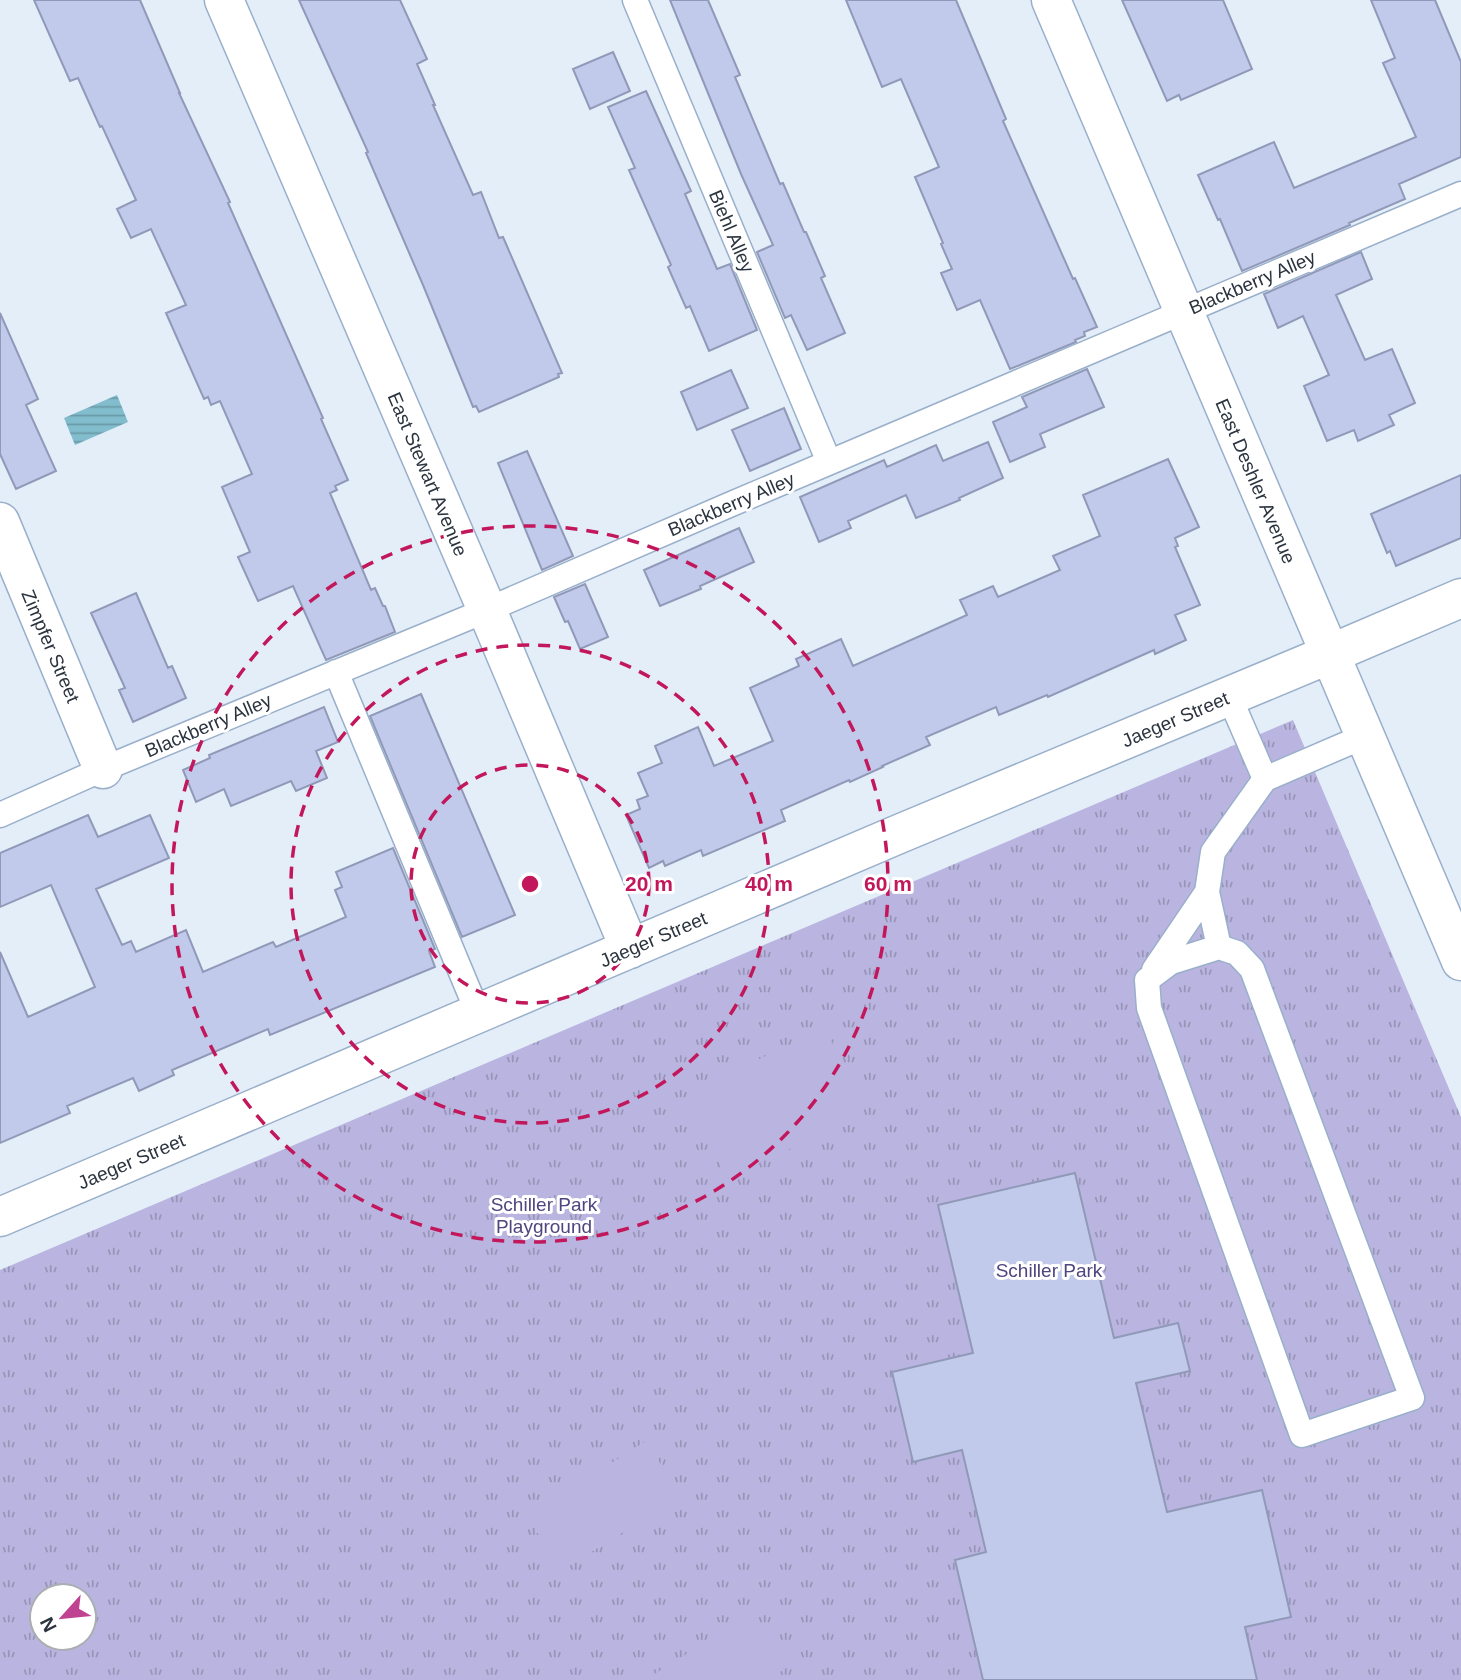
<svg xmlns="http://www.w3.org/2000/svg" width="1461" height="1680" font-family="Helvetica,sans-serif">
<style>
.park{fill:url(#park-tufts);fill-rule:evenodd}
.pitch{fill:#bab5e0}
.water{fill:url(#water-rules)}
.building{fill:#c1caeb;stroke:#9099b8;stroke-width:2}
.lines{fill:none;stroke-linecap:round;stroke-linejoin:round}
.service-casing{stroke:#99afca;stroke-width:27}
.minor-casing{stroke:#99afca;stroke-width:41}
.service{stroke:#fff;stroke-width:24}
.minor{stroke:#fff;stroke-width:38}
.ring{fill:none;stroke:#c2185b;stroke-width:3.5;stroke-dasharray:12 9}
.labels{text-anchor:middle;stroke-width:6;stroke-linejoin:round;paint-order:stroke}
.street-label{font-size:19px;fill:#2b343f;stroke:#fff}
.park-label{font-size:19px;fill:#4f457f;stroke:#fff}
.centre{fill:#c2185b;stroke:#fff;stroke-width:3.5}
.ring-label{font-size:21px;text-anchor:middle;font-weight:bold;fill:#c2185b;stroke:#fff;stroke-width:6;stroke-linejoin:round;paint-order:stroke}
</style>
<defs>
<pattern id="park-tufts" width="24" height="20" patternUnits="userSpaceOnUse" patternTransform="scale(1.75)"><rect width="24" height="20" fill="#bab5e0"/><path d="M3 7l-1-3M5 7V3M7 7l1-3M15 17l-1-3M17 17v-4M19 17l1-3" fill="none" stroke="#9794b7"/></pattern>
<pattern id="water-rules" width="6" height="5" patternUnits="userSpaceOnUse" patternTransform="scale(1.75)"><rect width="6" height="5" fill="#82bdcd"/><path d="M0 2.5h6" fill="none" stroke="#6b9aa8"/></pattern>
</defs>
<rect width="100%" height="100%" fill="#e4eef9"/>
<path class="park" d="M1293 720 1461 1117V1680H0V1270ZM42 1596H84V1638H42Z"/>
<path class="pitch" d="M825 1028 865 1114 727 1178 687 1093Z
M646 1441 681 1496 561 1571 527 1516Z
M753 1612 788 1667 767 1680H645Z"/>
<path class="water" d="M117 395 128 422 75 445 64 418Z"/>
<path class="building" d="M34 0H140L180 93H179L230 202 228 203 323 418 321 419 348 480 335 486 337 490 330 493 371 590 375 588 383 606H385L395 632 326 660 293 586 258 601 238 557 250 552 222 487 252 474 220 401 211 405 208 397 204 399 166 313 186 305 151 229 131 238 117 209 136 200 102 126 100 127 78 78 70 81Z
M299 0H400L427 59 417 64 435 105H433L473 195 481 192 499 238 503 237 562 373 558 374 559 377 479 412 476 406 473 407 423 285 366 153 368 152Z
M670 0H708L740 75 735 77 780 184 783 183 804 232H806L825 276 821 278 845 333 807 350 791 315 785 318 757 252 773 245 741 174Z
M846 0H956L1006 119 1003 121 1073 279 1075 278 1097 327 1084 332 1085 336 1075 340 1076 342 1010 369 980 300 957 310 941 273 952 269 941 244 943 243 915 177 939 167 901 79 882 87Z
M1122 0H1223L1252 69 1181 100 1179 95 1167 101Z
M1371 0H1435L1461 62V157L1399 184 1405 199 1349 223 1350 225 1242 271 1220 219 1218 220 1198 175 1274 142 1294 188 1416 137 1383 63 1395 58Z
M613 52 630 91 590 109 573 69Z
M646 91 691 191 685 194 717 269 730 264 757 330 709 351 690 306 686 308 668 267 671 265 629 170 635 168 608 107Z
M1361 252 1372 279 1336 295 1365 360 1392 349 1415 403 1389 415 1394 425 1358 441 1354 430 1327 441 1304 386 1329 375 1303 316 1278 328 1264 294Z
M0 313 38 399 26 405 56 471 16 489 0 454Z
M1087 369 1104 407 1040 434 1045 447 1010 462 993 422 1027 407 1022 397Z
M731 370 748 408 697 430 681 392Z
M784 408 801 449 750 471 732 430Z
M988 442 1003 478 959 498 960 500 916 518 906 495 848 521 851 528 819 542 800 497 884 460 887 467 936 445 943 461Z
M527 451 573 556 542 570 498 463Z
M1168 459 1199 527 1175 538 1178 546 1175 547 1200 605 1175 615 1186 640 1155 654 1154 650 1048 697 1047 695 999 715 996 707 926 737 930 745 882 766 883 767 850 782 849 780 781 810 785 821 703 856 701 850 665 866 663 861 649 868 626 815 640 809 637 800 648 796 638 773 662 763 655 746 698 727 714 766 773 741 750 688 799 666 796 659 841 639 853 666 967 615 960 600 993 586 998 597 1060 570 1053 556 1100 536 1083 495Z
M1461 475V538L1396 566 1390 551 1387 553 1371 514Z
M739 528 754 562 700 586 701 589 660 606 644 570Z
M585 584 608 637 580 649 568 621 565 622 554 597Z
M136 593 168 668 172 666 186 698 133 722 119 690 125 688 91 613Z
M421 694 515 915 462 937 370 716Z
M324 707 338 742 316 751 327 778 296 791 291 781 231 806 224 789 196 802 183 770 210 758 209 755Z
M88 815 98 837 150 815 169 858 96 889 122 945 131 941 136 952 186 930 203 972 273 942 276 947 346 917 335 890 342 887 336 872 393 848 435 949 429 951 435 967 270 1035 268 1029 172 1070 174 1075 139 1091 133 1078 67 1106 70 1113 0 1143V952L28 1017 95 987 51 885 0 907V853Z
M1075 1173 1114 1338 1178 1323 1190 1371 1136 1383 1167 1512 1262 1490 1291 1617 1245 1627 1257 1680H983L955 1560 986 1552 962 1450 913 1462 892 1372 973 1353 938 1205Z"/>
<g class="lines">
<g class="service-casing">
<path id="service" d="M635 0 829 462
M336 672 478 1013
M1229 696 1265 779
M0 815 103 769 487 610 729 505 1461 194
M1219 947 1237 953 1252 969 1412 1398 1302 1435 1149 1008 1147 980 1171 962Z
M1219 947 1207 892 1213 852 1265 779 1365 736
M1154 970 1207 892"/>
</g>
<g class="minor-casing">
<path id="minor" d="M224 0 487 610 630 949
M1051 0 1461 961
M0 522 103 769
M0 1217 899 834 1330 654 1461 598"/>
</g>
<use href="#service" class="service"/>
<use href="#minor" class="minor"/>
</g>
<g class="ring">
<circle cx="530" cy="884" r="119"/>
<circle cx="530" cy="884" r="239"/>
<circle cx="530" cy="884" r="358"/>
</g>
<g class="labels">
<g class="street-label">
<text transform="translate(732 231) rotate(67)" y="7">Biehl Alley</text>
<text transform="translate(1252 282) rotate(-23)" y="7">Blackberry Alley</text>
<text transform="translate(428 474) rotate(67)" y="7">East Stewart Avenue</text>
<text transform="translate(1256 481) rotate(67)" y="7">East Deshler Avenue</text>
<text transform="translate(731 504) rotate(-23)" y="7">Blackberry Alley</text>
<text transform="translate(51 646) rotate(67)" y="7">Zimpfer Street</text>
<text transform="translate(1175 719) rotate(-23)" y="7">Jaeger Street</text>
<text transform="translate(208 725) rotate(-23)" y="7">Blackberry Alley</text>
<text transform="translate(653 939) rotate(-23)" y="7">Jaeger Street</text>
<text transform="translate(131 1161) rotate(-23)" y="7">Jaeger Street</text>
</g>
<g class="park-label">
<text x="544" y="1211">Schiller Park<tspan x="544" dy="22">Playground</tspan></text>
<text x="1049" y="1277">Schiller Park</text>
</g>
</g>
<circle cx="530" cy="884" r="10" class="centre"/>
<g class="ring-label">
<text x="649" y="891">20 m</text>
<text x="769" y="891">40 m</text>
<text x="888" y="891">60 m</text>
</g>
<g transform="translate(63 1617) rotate(243)"><circle r="33" fill="#ffffff" stroke="#aaaeb2" stroke-width="2"/>
<path d="M0-5L12 26L0 18L-12 26Z" fill="#c04392"/>
<text y="-10" font-size="19" font-weight="bold" text-anchor="middle" fill="#2b343f">N</text>
</g>
</svg>
